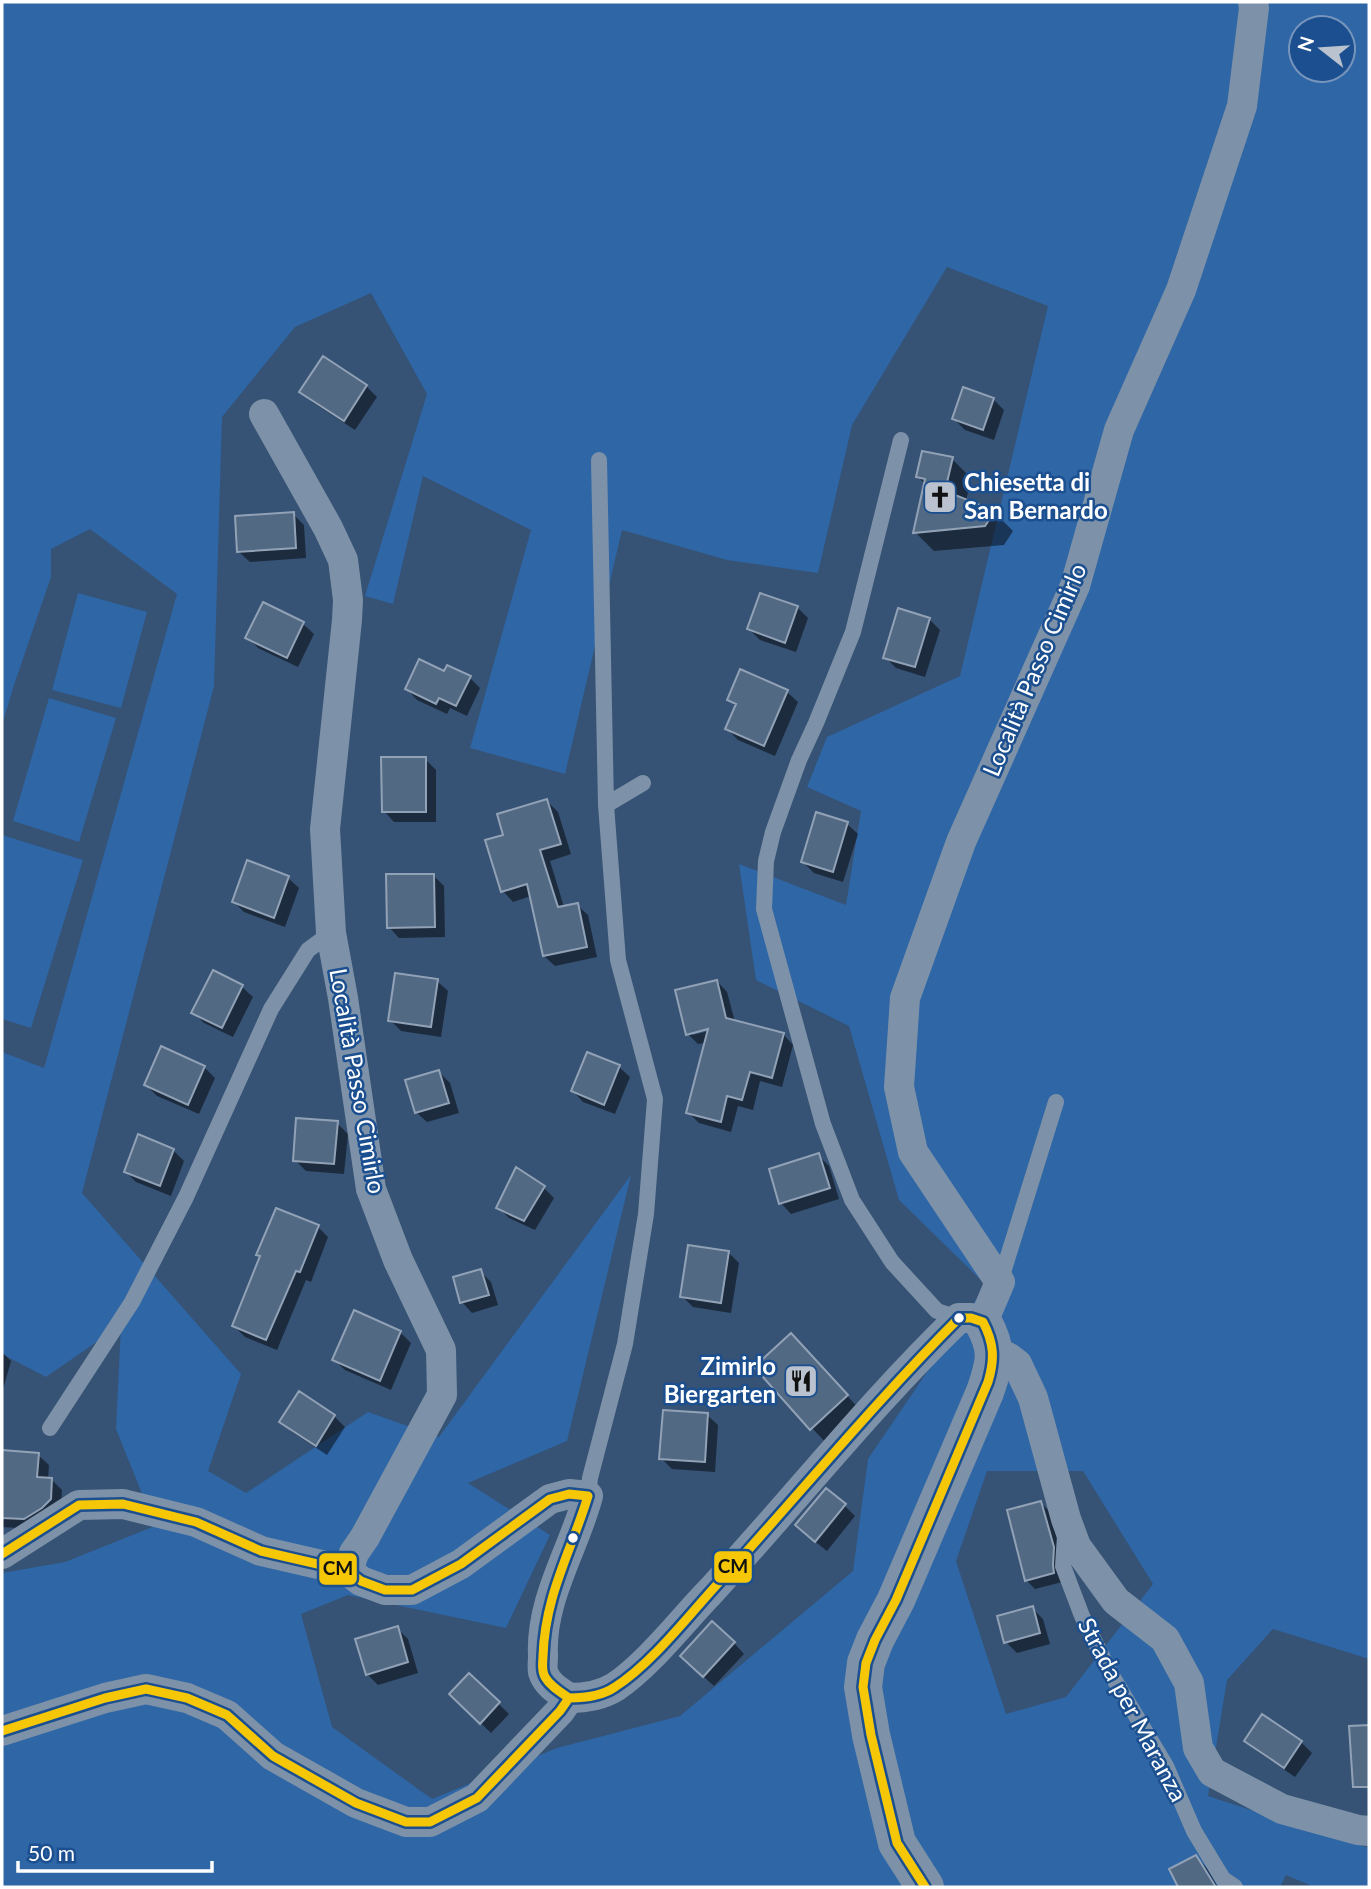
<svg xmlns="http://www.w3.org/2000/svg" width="1371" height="1889" font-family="Lato,sans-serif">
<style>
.green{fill:#2f66a5;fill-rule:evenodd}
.shadow{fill:#0007;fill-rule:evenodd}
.building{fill:#526984;stroke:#92a2b6;stroke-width:2}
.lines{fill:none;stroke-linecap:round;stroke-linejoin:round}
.service{stroke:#7d92a8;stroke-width:16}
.minor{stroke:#7d92a8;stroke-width:30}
.tertiary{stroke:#7d92a8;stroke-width:38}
.bus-1-casing{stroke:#1b4f8f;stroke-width:14}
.bus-1{stroke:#f6c706;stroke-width:9}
.bus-dot{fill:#fff;stroke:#1b4f8f;stroke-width:2.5}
.labels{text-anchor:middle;stroke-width:5;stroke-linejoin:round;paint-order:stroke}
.poi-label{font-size:24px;font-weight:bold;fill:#fff;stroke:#1b4f8f;text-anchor:start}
.street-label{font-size:24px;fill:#fff;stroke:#1b4f8f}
.line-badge{stroke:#1b4f8f;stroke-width:2.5}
.pale-badge-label{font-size:19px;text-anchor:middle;font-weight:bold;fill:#111}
</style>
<rect width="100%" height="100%" fill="#365274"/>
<path class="green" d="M2 2H1369V1659L1273 1629 1227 1680 1208 1796 1369 1848V1887H1314L1286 1875 1280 1887H2V1573L65 1562 155 1526 116 1429 121 1325 46 1377 2 1354V1052L44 1068 177 594 90 529 51 549V577L14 685 2 725ZM1301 28H1343V70H1301ZM947 267 1048 306 960 676 827 737 807 787 861 811 846 905 739 864 756 980 849 1026 899 1200 986 1285 868 1459 853 1571 680 1716 557 1748 432 1799 332 1727 301 1614 348 1595 506 1628 550 1535 468 1483 567 1441 631 1175 439 1437 368 1412 246 1493 208 1471 241 1374 82 1193 214 686 222 417 295 327 371 293 427 394 365 596 393 604 423 476 531 530 470 748 565 774 622 530 727 560 818 573 852 425ZM987 1471H1083L1153 1584 1066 1697 1006 1714 956 1561Z
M78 593 147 612 121 708 52 690Z
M49 698 116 718 79 842 13 821Z
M2 835 83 860 31 1028 2 1019Z"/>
<path class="shadow" d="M366 386 377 397 355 430 312 402 302 391Z
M993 399 1004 410 994 440 965 430 954 419Z
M952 459 971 478 966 501 994 512 1013 531 1004 545 934 551 915 532 925 484 918 477Z
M293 514 304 525 306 558 250 562 239 552Z
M797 607 808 618 796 652 760 640 749 629Z
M929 619 940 630 925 677 896 668 885 657Z
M303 624 314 634 298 667 258 648 248 637Z
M445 673 470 678 480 688 467 716 450 708 447 714 417 700 407 689Z
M787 692 798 702 775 756 738 740 727 729 737 707 729 700Z
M425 759 436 770V822H394L384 811Z
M547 801 558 812 571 854 550 861 564 907 577 905 588 915 597 957 555 966 544 956 531 896 513 902 503 891 505 836Z
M847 824 858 834 843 882 814 873 803 862Z
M248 862 288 878 299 888 285 927 244 912 234 902Z
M433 875 444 886 445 937 399 938 389 927Z
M437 981 448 991 441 1037 401 1031 390 1020Z
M717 981 727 992 735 1022 783 1034 793 1045 782 1087 760 1081 753 1110 738 1106 731 1132 699 1123 688 1112 706 1043 698 1044 688 1034ZM716 1025 717 1029 693 1035V1031Z
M242 987 253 997 233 1037 204 1023 194 1013Z
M204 1067 215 1078 199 1114 157 1096 146 1085Z
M619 1067 630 1077 615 1114 583 1102 573 1091Z
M439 1072 450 1083 459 1113 427 1122 416 1112Z
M337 1123 348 1134 344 1174 306 1171 295 1160Z
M173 1150 184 1161 171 1196 136 1182 126 1172Z
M818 1155 829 1166 839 1199 791 1214 781 1203Z
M543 1187 554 1198 535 1230 509 1218 498 1207Z
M318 1227 328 1237 311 1282 306 1280 277 1350 245 1337 234 1326Z
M728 1252 739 1263 731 1313 693 1307 682 1296Z
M480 1271 491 1282 498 1305 472 1313 462 1302Z
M400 1332 411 1343 391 1390 345 1370 334 1360Z
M2 1352 11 1361 2 1393Z
M807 1352 863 1413 828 1445 812 1428Z
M300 1394 334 1416 345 1427 327 1455 292 1432 282 1422Z
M707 1415 718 1425 715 1472 672 1469 661 1458Z
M2 1452 38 1455 49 1465 48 1479 52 1480 62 1490 61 1510 35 1529 2 1527Z
M1041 1503 1050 1512 1062 1558V1582L1035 1589 1026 1580Z
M844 1505 855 1516 827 1551 808 1536Z
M1032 1608 1043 1619 1050 1644 1017 1653 1006 1642Z
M397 1628 408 1639 418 1673 378 1685 367 1674Z
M734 1643 744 1654 714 1686 693 1667Z
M469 1675 509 1714 491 1733 451 1694Z
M1263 1716 1301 1742 1312 1753 1295 1777 1257 1751 1246 1740Z
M1196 1857 1207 1868 1218 1887H1180L1172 1870Z"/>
<path class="building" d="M323 356 367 385 344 421 299 392Z
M963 387 994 398 983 430 952 419Z
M922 451 953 457 945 491 995 511 985 526 913 533 925 479 916 477Z
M294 512 296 548 237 552 235 516Z
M760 593 798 606 785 643 747 629Z
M263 602 304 622 287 658 245 638Z
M898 608 930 618 915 667 883 658Z
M419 659 444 671 447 665 471 676 456 706 439 698 436 704 405 689Z
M740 669 788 690 764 746 725 729 736 704 727 700Z
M381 757H426V812H382Z
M547 799 561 844 540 850 558 907 578 903 587 947 543 956 527 884 501 892 485 840 503 835 497 814Z
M816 812 848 822 833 872 801 862Z
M247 860 289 876 274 918 232 902Z
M386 874H434L435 927 387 928Z
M213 970 243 985 222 1028 191 1013Z
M395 973 438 979 431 1027 388 1021Z
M717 980 726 1018 784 1033 772 1078 750 1072 742 1100 727 1096 721 1122 686 1113 708 1029 686 1035 675 990Z
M161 1046 205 1066 188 1105 144 1085Z
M587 1052 620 1065 604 1105 571 1091Z
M439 1070 449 1103 415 1113 405 1080Z
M296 1118 338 1121 334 1164 293 1161Z
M138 1134 174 1149 160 1186 124 1172Z
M819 1153 830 1188 779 1204 769 1169Z
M516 1167 545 1186 524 1221 496 1208Z
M276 1208 319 1225 300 1272 296 1271 266 1340 232 1326 260 1256 256 1255Z
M688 1245 729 1251 721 1303 680 1297Z
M481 1269 489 1295 460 1303 453 1277Z
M354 1310 401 1331 380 1381 332 1360Z
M791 1333 848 1395 810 1430 754 1367Z
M299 1391 335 1415 316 1446 279 1422Z
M663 1410 708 1413 705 1462 659 1459Z
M2 1450 39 1453 37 1477 52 1478 51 1499 42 1508 24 1519 2 1518Z
M826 1488 846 1504 815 1542 795 1525Z
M1041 1501 1054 1547 1053 1565 1054 1573 1025 1581 1007 1510Z
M1033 1606 1040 1633 1004 1643 997 1616Z
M712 1621 735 1642 703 1677 680 1656Z
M398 1626 408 1662 366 1675 355 1639Z
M469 1673 500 1702 480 1724 449 1694Z
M1262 1714 1302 1741 1284 1768 1244 1741Z
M1369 1725V1787H1353L1349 1726Z
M1196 1855 1214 1884 1216 1887H1178L1169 1869Z"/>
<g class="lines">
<path class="service" d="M901 440 853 632 816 723 799 760 773 832 766 861 764 909 823 1124 852 1200 892 1262 937 1311 959 1318
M606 805 643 783
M1000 1282 1056 1102
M50 1428 132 1302 186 1197 271 1009 308 950 331 933
M588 1496 590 1478 625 1344 646 1214 655 1099 618 960 606 805 599 460
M1065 1536 1063 1566 1082 1616 1111 1674 1166 1766 1194 1831 1223 1879 1235 1887"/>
<path class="minor" d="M264 414 328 528 343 560 348 600 347 620 325 829 331 933 343 998 371 1189 398 1260 441 1350 442 1395 365 1537 354 1553 348 1571
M994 1350 1009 1358 1017 1364 1033 1398 1066 1519 1076 1546 1116 1601 1165 1639 1189 1683 1198 1748 1212 1772 1282 1809 1358 1830 1369 1831
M2 1554 79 1505 123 1504 196 1522 261 1551 348 1571 361 1581 385 1590H412L461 1564 550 1499 569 1494 588 1496C574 1549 540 1599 543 1656 543 1661 542 1667 543 1672 547 1685 559 1691 569 1698 584 1698 602 1695 615 1687 648 1665 681 1622 709 1593 793 1502 870 1404 959 1318H971L983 1322 1000 1282 913 1152 899 1087 905 998 961 842 1075 586 1119 430 1181 290 1242 106 1254 8 1253 2
M2 1731 105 1698 146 1689 187 1698 227 1715 273 1756 356 1803 406 1822H430L477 1798 560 1711 569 1698"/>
<path class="tertiary" d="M925 1887 897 1843 871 1735 863 1687 866 1663 875 1640 896 1600 985 1392C995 1362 999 1351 983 1322"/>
<g class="bus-1-casing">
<path id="bus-1" d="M2 1554 79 1505 123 1504 196 1522 261 1551 348 1571 361 1581 385 1590H412L461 1564 550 1499 569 1494 588 1496C571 1552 545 1595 543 1656 543 1663 541 1670 545 1677 550 1686 560 1692 569 1698 585 1698 602 1696 615 1687 653 1663 692 1611 723 1578 802 1491 876 1401 959 1318H971L983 1322
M2 1731 105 1698 146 1689 187 1698 227 1715 273 1756 356 1803 406 1822H430L477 1798 560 1711 569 1698
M925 1887 897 1843 871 1735 863 1687 866 1663 875 1640 896 1600 988 1382C995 1359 994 1343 983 1322"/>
</g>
<use href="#bus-1" class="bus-1"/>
</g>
<defs>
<g id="church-square" transform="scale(1.75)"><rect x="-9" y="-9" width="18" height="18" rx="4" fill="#b9c2ce" stroke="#1b4f8f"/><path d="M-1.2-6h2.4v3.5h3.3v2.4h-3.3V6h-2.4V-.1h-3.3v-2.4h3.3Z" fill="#111"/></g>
<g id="restaurant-square" transform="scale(1.75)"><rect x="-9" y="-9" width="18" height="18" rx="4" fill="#b9c2ce" stroke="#1b4f8f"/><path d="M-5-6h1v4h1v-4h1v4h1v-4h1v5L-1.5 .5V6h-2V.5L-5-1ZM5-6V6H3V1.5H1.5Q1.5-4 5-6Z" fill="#111"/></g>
</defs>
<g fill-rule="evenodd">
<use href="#church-square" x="940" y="497"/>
<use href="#restaurant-square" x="801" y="1381"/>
</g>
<g class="bus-dot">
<circle cx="959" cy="1318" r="6"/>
<circle cx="573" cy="1538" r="6"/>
</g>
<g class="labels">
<g class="poi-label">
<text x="964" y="491">Chiesetta di<tspan x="964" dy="28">San Bernardo</tspan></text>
<text x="776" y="1375" text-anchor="end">Zimirlo<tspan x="776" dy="28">Biergarten</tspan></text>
</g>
<g class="street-label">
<text transform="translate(1035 670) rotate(-67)" y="8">Località Passo Cimirlo</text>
<text transform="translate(357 1081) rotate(80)" y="8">Località Passo Cimirlo</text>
<text transform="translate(1132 1710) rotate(62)" y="8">Strada per Maranza</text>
</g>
</g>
<g class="line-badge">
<rect x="713" y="1550" width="40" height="34" rx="7" fill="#f6c706"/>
<rect x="318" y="1552" width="40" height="34" rx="7" fill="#f6c706"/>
</g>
<g class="pale-badge-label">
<text x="733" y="1573">CM</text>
<text x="338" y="1575">CM</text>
</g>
<rect width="1371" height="1889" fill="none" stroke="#ffffff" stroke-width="7"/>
<g transform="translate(1322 49) rotate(287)"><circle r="33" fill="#1b4f8f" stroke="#7695bc" stroke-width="2"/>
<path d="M0-5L12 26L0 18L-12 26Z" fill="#b9c2ce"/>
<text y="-10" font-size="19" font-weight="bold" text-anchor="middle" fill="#ffffff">N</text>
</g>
<path d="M18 1861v10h194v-10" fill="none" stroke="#ffffff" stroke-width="3.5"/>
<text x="28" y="1861" font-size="21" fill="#ffffff" stroke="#1b4f8f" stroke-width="5" paint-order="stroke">50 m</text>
</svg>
